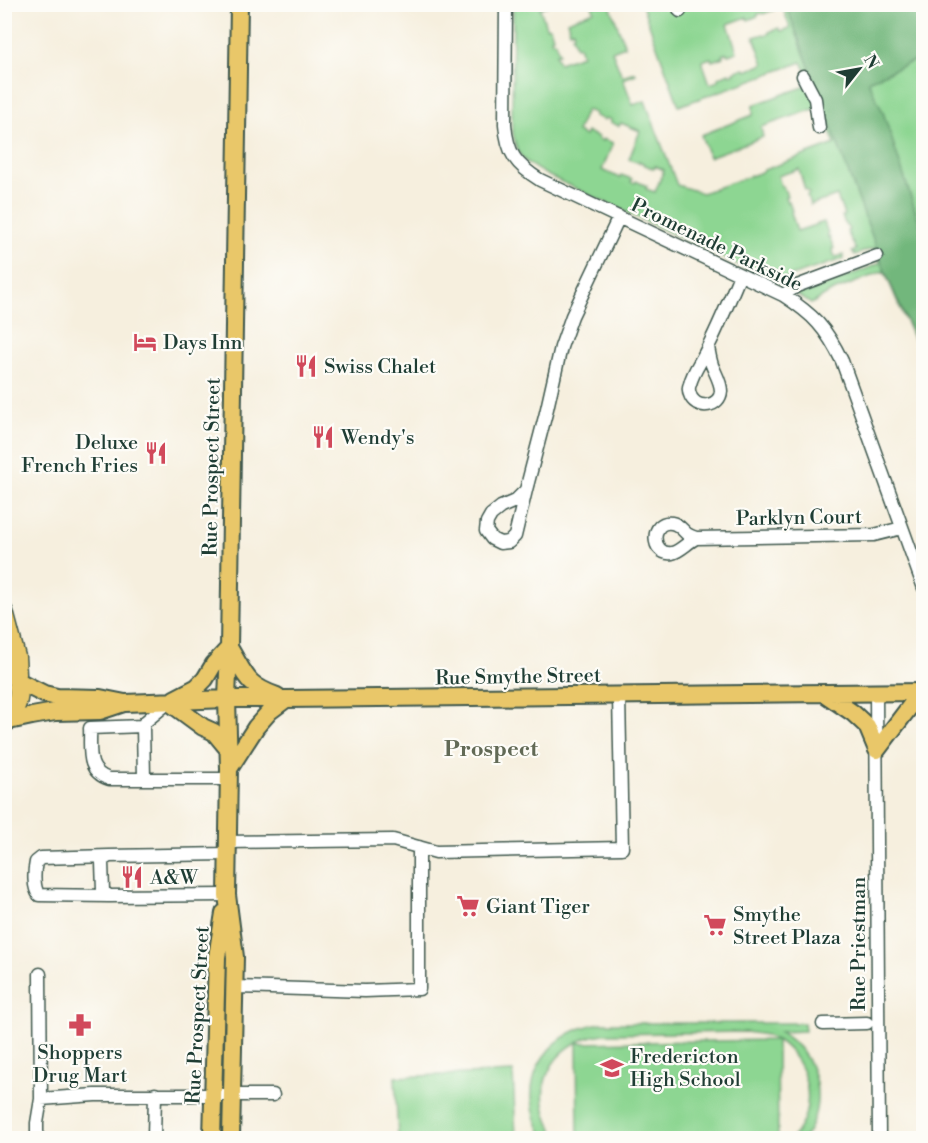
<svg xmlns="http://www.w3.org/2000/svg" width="928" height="1143" font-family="'Libre Bodoni',serif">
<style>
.green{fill:#8dd692;stroke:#568a63;stroke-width:1.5;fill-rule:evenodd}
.forest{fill:#72b77c;stroke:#487a58;stroke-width:1.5}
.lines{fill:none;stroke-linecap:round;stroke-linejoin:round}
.minor-casing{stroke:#3f584e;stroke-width:15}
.major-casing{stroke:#3f584e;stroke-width:20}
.highway-casing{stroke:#3f584e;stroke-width:21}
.minor{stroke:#fff;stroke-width:12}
.major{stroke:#e9c769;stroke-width:16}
.highway{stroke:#e9c769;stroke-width:18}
.labels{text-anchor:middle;stroke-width:4.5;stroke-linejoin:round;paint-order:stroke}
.street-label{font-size:20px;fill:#1f3d34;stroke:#fdfcf7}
.poi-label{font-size:20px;fill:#1f3d34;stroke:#fdfcf7;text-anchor:start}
.quarter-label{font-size:22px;font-weight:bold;fill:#626a56;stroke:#fdfcf7}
</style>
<rect width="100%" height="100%" fill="#fdfcf7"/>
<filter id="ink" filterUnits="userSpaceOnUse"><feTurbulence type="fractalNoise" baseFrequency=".0167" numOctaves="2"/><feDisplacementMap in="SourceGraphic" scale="12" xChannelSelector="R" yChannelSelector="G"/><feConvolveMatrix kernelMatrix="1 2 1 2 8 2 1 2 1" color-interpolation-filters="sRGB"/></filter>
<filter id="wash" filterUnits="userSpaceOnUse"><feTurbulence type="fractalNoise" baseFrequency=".008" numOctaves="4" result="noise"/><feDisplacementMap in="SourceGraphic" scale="24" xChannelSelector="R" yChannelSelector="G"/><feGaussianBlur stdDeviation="1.35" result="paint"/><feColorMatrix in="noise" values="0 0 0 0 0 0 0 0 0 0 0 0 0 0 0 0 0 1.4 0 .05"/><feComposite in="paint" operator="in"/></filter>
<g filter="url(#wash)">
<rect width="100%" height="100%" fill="#f6efde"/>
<path class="green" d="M513 5H549L540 8 546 27H550L553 37 551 38 552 41H555L559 53 555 54 559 63 582 55 579 46 576 47 572 35 574 34 573 30 570 31 567 21 594 11 592 5H610L625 46 612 51 622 76 635 72 636 74 623 79 633 105 645 101 677 185 702 193 759 173 764 170 835 144 820 107 761 127 763 137 709 157 701 135 753 115V105L812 84 802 62 679 106 642 5H781L773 7 774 10 763 14 762 13 758 14V16L748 20 747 17 728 24 737 52 728 55 727 53 722 55 723 57 712 61 711 58 702 61 710 84 718 81V78L729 73 730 75 734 74V72L744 68 746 71 764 64 754 37 764 34 765 35 769 34V32L779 28 781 31 790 28 782 5H923V360L884 271 831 292 811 304 786 287 547 175C521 161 515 155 512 125ZM586 110 595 113V116L605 120 606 118 611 120 610 122 619 126 621 123 640 131 629 159 639 163V161L643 163V164L654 169 655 166 664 170 655 192 646 189 647 186 636 181 635 183 631 182 632 179 621 175 620 178 602 170 613 143 603 139 602 141 598 139V137L587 132 585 136 577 132ZM799 169 805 190H807L809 194 807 195 810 205 837 196 844 215 842 216 846 226H847L849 230 847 231 856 250 852 252 855 255 874 248 880 263 807 293 785 278 843 259V255L835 257 832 249 834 248 829 236 828 237 827 234 828 233 824 222 797 231 791 212 792 211 789 201 787 202 785 197 787 196 783 186H781L778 176Z
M601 1023H804L805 1031 780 1032C817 1053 829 1103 804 1138H792C819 1109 809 1061 777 1040L778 1138H578L577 1043 776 1040 766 1035 746 1032 604 1034C549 1041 526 1094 558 1138H545C513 1087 542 1032 601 1023Z
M513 1072 516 1138H398L395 1077Z"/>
<path class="forest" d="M786 5H923V57L868 81 883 112 923 234V360L885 271Z"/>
</g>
<g filter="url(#ink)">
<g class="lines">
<g class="minor-casing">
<path id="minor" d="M506 4 505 124C507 153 516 165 540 180L783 295C814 315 826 328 842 361L924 588
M677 4 680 11
M803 76 815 99 819 128
M783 295 797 286 877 256
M708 347C709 353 710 359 712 365 715 373 721 382 721 391 720 407 698 410 691 397 689 393 688 388 690 384 693 371 703 359 708 347 720 323 730 299 740 275
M526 490 515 501 501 507 491 515 487 522 486 531 492 539 500 543 509 542 515 536 526 490 546 413 561 347 572 316 619 217
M696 538C693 537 690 536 687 534 682 530 679 524 672 523 650 519 650 556 672 553 679 552 688 542 696 538L874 535 902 528
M876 693 879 1138
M143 726 90 728C91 749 85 771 109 779H228
M144 778 143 726 145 722 169 702
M227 842 393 840 436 852 622 848 619 696
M227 895 109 896 103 891 102 862 104 859 109 856 227 854
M109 896 39 895C33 888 34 871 36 862L41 858 109 856
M235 987 365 991 419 989V847
M823 1024 867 1023
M41 1099 95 1095H273
M37 1138V1123L41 1099 40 974
M154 1138 155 1094"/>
</g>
<g class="major-casing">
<path id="major" d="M230 649C246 676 246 685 277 696
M18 681 44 694 57 697 100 698 125 703 227 699H286L924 692
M825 694 853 713 867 726 877 750 921 692
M174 699 197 687 205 679 214 664 229 648
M169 702 203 727 214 732 228 749
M4 722 32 716 55 712 100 711 124 703
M229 769 256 727 270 711 286 699
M212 1138 217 957 224 913
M231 1138 235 957 227 895 229 769 227 699 229 648 239 4"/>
</g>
<g class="highway-casing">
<path id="highway" d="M4 612 16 657 17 674
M4 659C21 678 26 703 4 720"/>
</g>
<use href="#minor" class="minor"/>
<use href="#major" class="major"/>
<use href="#highway" class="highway"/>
</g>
</g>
<defs>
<g id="hotel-bare" transform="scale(1.8)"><path d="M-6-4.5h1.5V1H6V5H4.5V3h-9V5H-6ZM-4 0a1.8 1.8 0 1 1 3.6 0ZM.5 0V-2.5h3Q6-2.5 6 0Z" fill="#d1495b" stroke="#fdfcf7" stroke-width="2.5" paint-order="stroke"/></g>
<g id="restaurant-bare" transform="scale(1.8)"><path d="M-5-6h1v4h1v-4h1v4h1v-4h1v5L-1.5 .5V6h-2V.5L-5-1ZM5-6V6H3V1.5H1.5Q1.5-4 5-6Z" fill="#d1495b" stroke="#fdfcf7" stroke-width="2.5" paint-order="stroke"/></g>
<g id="supermarket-bare" transform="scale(1.8)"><path d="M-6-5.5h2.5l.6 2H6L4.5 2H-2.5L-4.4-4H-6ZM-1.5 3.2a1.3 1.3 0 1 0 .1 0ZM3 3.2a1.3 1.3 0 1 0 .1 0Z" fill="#d1495b" stroke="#fdfcf7" stroke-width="2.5" paint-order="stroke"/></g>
<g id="pharmacy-bare" transform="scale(1.8)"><path d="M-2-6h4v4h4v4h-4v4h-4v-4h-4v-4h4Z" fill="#d1495b" stroke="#fdfcf7" stroke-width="2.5" paint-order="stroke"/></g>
<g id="school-bare" transform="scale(1.8)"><path d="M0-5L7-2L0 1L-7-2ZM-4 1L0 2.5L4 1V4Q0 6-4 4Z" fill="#d1495b" stroke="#fdfcf7" stroke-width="2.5" paint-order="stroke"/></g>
</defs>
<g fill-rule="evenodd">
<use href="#hotel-bare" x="145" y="342"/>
<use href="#restaurant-bare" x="306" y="366"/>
<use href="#restaurant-bare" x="323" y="437"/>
<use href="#restaurant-bare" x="156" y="453"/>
<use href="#restaurant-bare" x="132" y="877"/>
<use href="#supermarket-bare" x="468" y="906"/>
<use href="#supermarket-bare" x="715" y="925"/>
<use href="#pharmacy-bare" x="80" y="1025"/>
<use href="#school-bare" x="612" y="1068"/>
</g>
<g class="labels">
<g class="street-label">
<text transform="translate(717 244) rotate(26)" y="7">Promenade Parkside</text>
<text transform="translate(211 467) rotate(-89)" y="7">Rue Prospect Street</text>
<text transform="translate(799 517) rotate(-1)" y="7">Parklyn Court</text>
<text transform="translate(518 676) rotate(-1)" y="7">Rue Smythe Street</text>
<text transform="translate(858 944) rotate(-90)" y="7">Rue Priestman</text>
<text transform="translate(197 1015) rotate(-87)" y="7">Rue Prospect Street</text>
</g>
<g class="poi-label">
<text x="163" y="349">Days Inn</text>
<text x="324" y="373">Swiss Chalet</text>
<text x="341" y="444">Wendy's</text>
<text x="138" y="449" text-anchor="end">Deluxe<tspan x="138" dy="23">French Fries</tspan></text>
<text x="150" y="884">A&amp;W</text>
<text x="486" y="913">Giant Tiger</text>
<text x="733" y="921">Smythe<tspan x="733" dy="23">Street Plaza</tspan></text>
<text x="80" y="1059" text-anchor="middle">Shoppers<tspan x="80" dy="23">Drug Mart</tspan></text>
<text x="630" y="1063">Fredericton<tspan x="630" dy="23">High School</tspan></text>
</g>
<g class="quarter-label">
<text x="491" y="756">Prospect</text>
</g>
</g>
<rect width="928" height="1143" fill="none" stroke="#fdfcf7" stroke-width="24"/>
<g transform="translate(859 69) rotate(59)" stroke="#fdfcf7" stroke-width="4.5" paint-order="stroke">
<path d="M0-4.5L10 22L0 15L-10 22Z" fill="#1f3d34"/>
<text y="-9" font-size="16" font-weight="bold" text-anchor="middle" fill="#1f3d34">N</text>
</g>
</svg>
